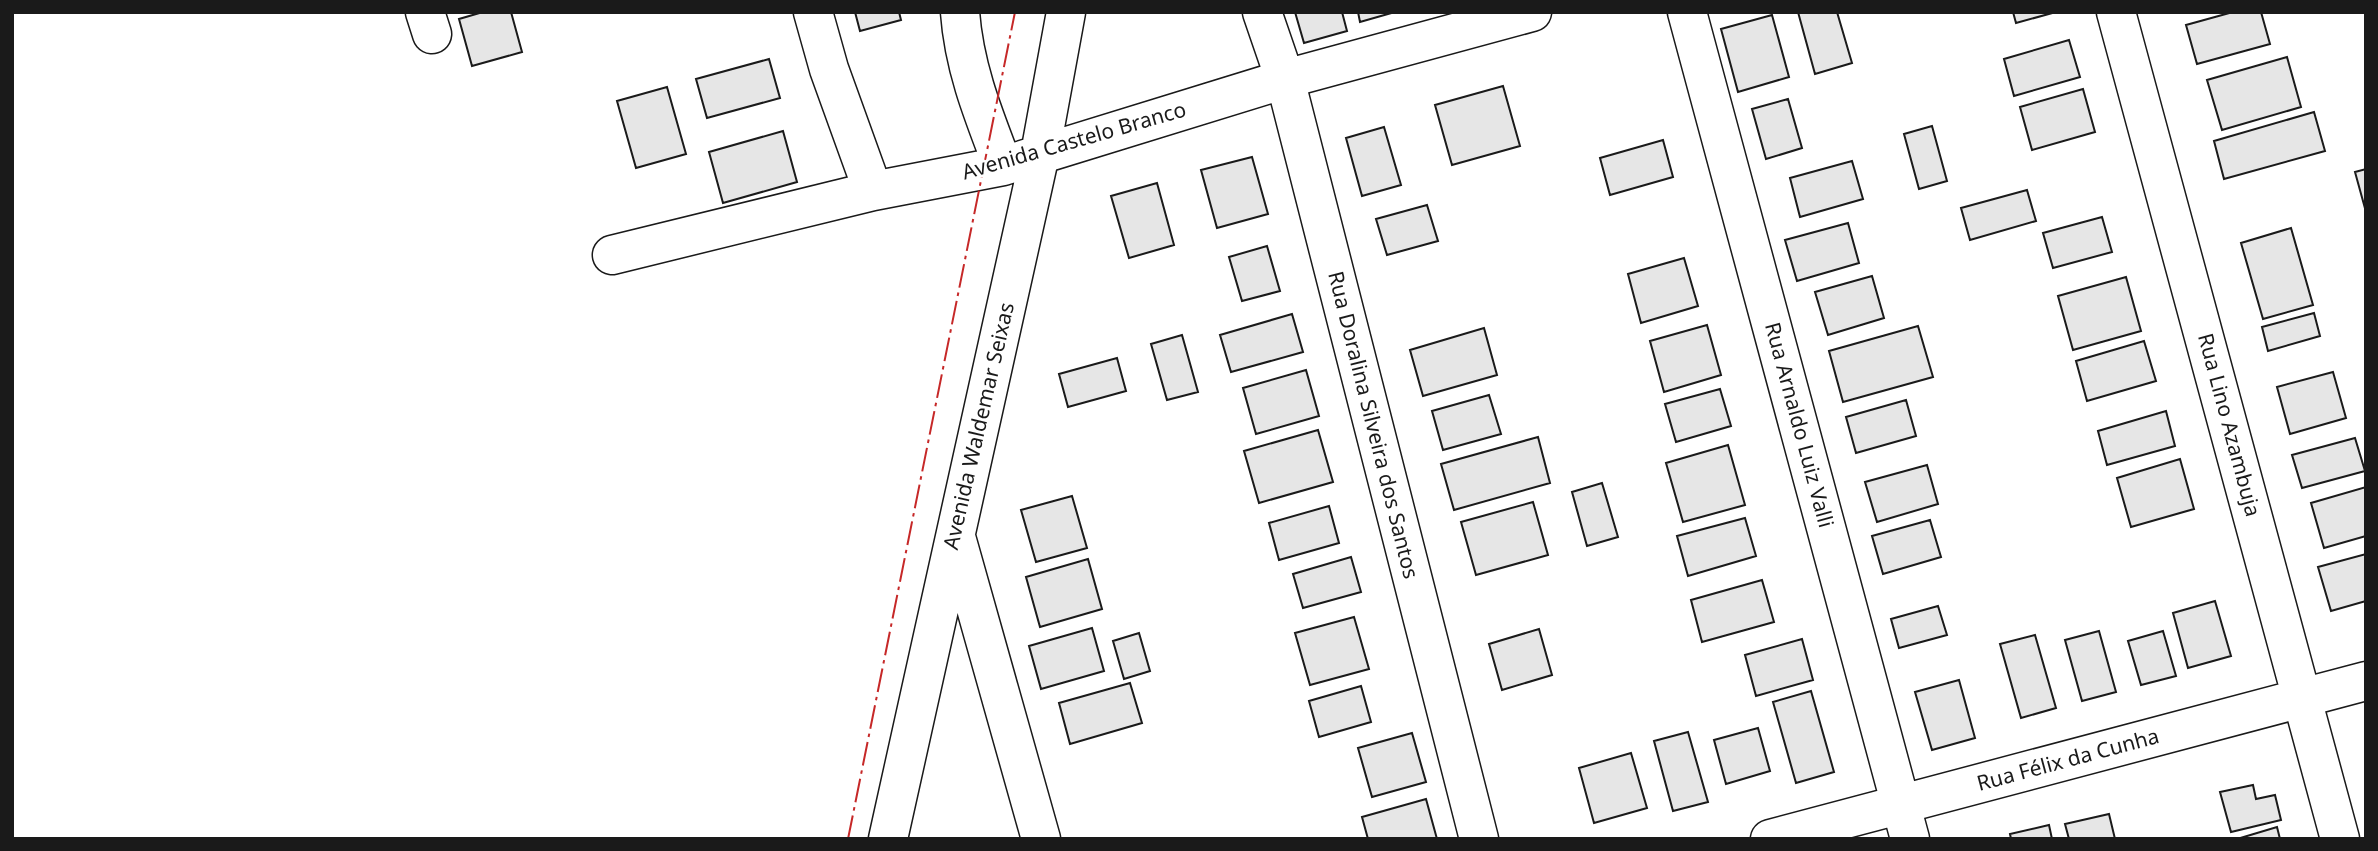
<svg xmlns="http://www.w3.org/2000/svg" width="2378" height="851" font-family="'Noto Sans',sans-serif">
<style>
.building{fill:#e6e6e6;stroke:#1a1a1a;stroke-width:2}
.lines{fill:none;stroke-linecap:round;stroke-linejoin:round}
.minor-casing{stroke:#1a1a1a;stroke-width:41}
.minor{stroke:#fff;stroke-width:38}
.power{stroke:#c62828;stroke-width:2;stroke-dasharray:24 5 3.5 5;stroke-linecap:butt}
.labels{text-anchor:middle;stroke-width:5;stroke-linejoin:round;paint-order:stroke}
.street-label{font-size:21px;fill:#1a1a1a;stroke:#fff}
</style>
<rect width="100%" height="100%" fill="#fff"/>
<path class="building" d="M483 12H511L522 52 472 66 459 19Z
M855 12H899L901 20 860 31Z
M1295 12H1342L1347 31 1304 43Z
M1358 12H1395L1360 22Z
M1798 12H1837L1852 63 1815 74Z
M2013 12H2056L2016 23Z
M2233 12H2261L2270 44 2197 64 2186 25Z
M1772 15 1789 77 1738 92 1721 29Z
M2069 40 2080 77 2014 96 2004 59Z
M2287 57 2301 107 2222 130 2207 80Z
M769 59 780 98 707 118 696 79Z
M1503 86 1520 146 1452 165 1435 105Z
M667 87 686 154 636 168 617 101Z
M2083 89 2095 132 2032 150 2020 107Z
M1788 99 1802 148 1766 159 1752 109Z
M2314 112 2325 151 2224 179 2214 141Z
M1932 126 1947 181 1919 189 1904 134Z
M1384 127 1401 185 1362 196 1346 138Z
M783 131 797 182 723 203 709 152Z
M1663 140 1673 177 1610 195 1600 158Z
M1252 157 1268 214 1217 228 1201 170Z
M1852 161 1863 199 1800 217 1790 178Z
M2366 169V212L2355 172Z
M1157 183 1174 245 1129 258 1111 196Z
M2027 190 2036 221 1970 240 1961 208Z
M1427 205 1438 241 1387 255 1376 219Z
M2102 217 2112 252 2053 268 2043 233Z
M1848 223 1859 263 1797 281 1785 240Z
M2291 228 2313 305 2263 319 2241 243Z
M1267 246 1280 291 1242 301 1229 257Z
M1684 258 1698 306 1641 323 1628 274Z
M1872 276 1884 318 1828 335 1815 292Z
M2126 277 2141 331 2073 350 2058 296Z
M2314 313 2320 336 2268 351 2262 327Z
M1292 314 1303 352 1231 372 1220 335Z
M1707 325 1721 375 1664 392 1650 341Z
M1918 326 1933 377 1843 402 1829 351Z
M1484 328 1497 375 1423 396 1410 350Z
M1182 335 1198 392 1167 400 1151 344Z
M2144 341 2156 381 2087 401 2076 361Z
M1117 358 1126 391 1068 407 1059 374Z
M1306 370 1319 416 1256 434 1243 388Z
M2333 372 2346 418 2290 434 2277 387Z
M1720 389 1731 426 1676 442 1665 404Z
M1489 395 1501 434 1443 450 1432 411Z
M1906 400 1916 436 1856 453 1846 417Z
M2166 411 2175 446 2107 465 2098 431Z
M1318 430 1333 482 1259 503 1244 451Z
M1538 437 1550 483 1454 510 1441 464Z
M2355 438 2365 471 2302 488 2292 455Z
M1728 445 1745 505 1683 522 1666 463Z
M2180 459 2194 509 2131 527 2117 478Z
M1927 465 1938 504 1877 522 1865 482Z
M1602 483 1618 537 1587 546 1572 492Z
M2366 487V536L2324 548 2311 503Z
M1072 496 1087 548 1036 562 1021 510Z
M1533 502 1548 555 1476 575 1461 522Z
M1329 506 1339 543 1279 560 1269 523Z
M1745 518 1756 556 1688 576 1677 536Z
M1930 520 1941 557 1883 574 1872 536Z
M2366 554V601L2331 611 2318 567Z
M1351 557 1361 592 1303 608 1293 574Z
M1088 559 1102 609 1040 627 1026 577Z
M1762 580 1774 622 1702 642 1691 600Z
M2215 601 2231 656 2188 668 2173 613Z
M1938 606 1947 635 1899 648 1891 619Z
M1354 617 1369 669 1310 685 1295 633Z
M1092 628 1104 671 1041 689 1029 646Z
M1539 629 1552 675 1502 690 1489 644Z
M2099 631 2116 692 2082 701 2065 640Z
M2163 631 2176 676 2141 685 2128 641Z
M1139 633 1150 671 1124 679 1113 641Z
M2035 635 2056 708 2021 718 2000 644Z
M1802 639 1813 680 1756 696 1745 655Z
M1959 680 1975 738 1932 750 1915 692Z
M1130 683 1142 723 1070 744 1059 703Z
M1361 686 1371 722 1319 737 1309 701Z
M1811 691 1834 772 1796 783 1773 702Z
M1758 728 1770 771 1726 784 1714 740Z
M1688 732 1708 802 1673 811 1654 741Z
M1412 733 1426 782 1372 797 1358 748Z
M1631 753 1647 808 1594 823 1579 768Z
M2253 785 2256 799 2275 795 2281 820 2231 832 2220 792Z
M1426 799 1437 839H1368L1362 817Z
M2109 814 2115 839H2069L2065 824Z
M2049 825 2052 839H2011L2010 834Z
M2277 827 2280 839H2237Z"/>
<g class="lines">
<g class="minor-casing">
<path id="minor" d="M425 12 432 34
M813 12 829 69 873 191
M960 12C964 67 983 114 1003 166
M1262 12 1285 79 1479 839
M1687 12 1910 839
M2116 12 2340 839
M612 255 873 191 1003 166 1285 79 1532 12
M956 537 1041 839
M888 839 1040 154 1066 12
M1770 839 2366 681"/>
</g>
<use href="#minor" class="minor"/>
<path class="power" d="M848 839 1015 12"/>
</g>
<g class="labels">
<g class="street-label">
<text transform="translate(1074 141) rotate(-16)" y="7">Avenida Castelo Branco</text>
<text transform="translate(1373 425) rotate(76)" y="7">Rua Doralina Silveira dos Santos</text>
<text transform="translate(1799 425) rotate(75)" y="7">Rua Arnaldo Luiz Valli</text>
<text transform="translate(2229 425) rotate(75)" y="7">Rua Lino Azambuja</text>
<text transform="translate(979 426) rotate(-77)" y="7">Avenida Waldemar Seixas</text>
<text transform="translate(2068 760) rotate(-15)" y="7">Rua Félix da Cunha</text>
</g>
</g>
<rect width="2378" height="851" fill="none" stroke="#1a1a1a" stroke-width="28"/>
</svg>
